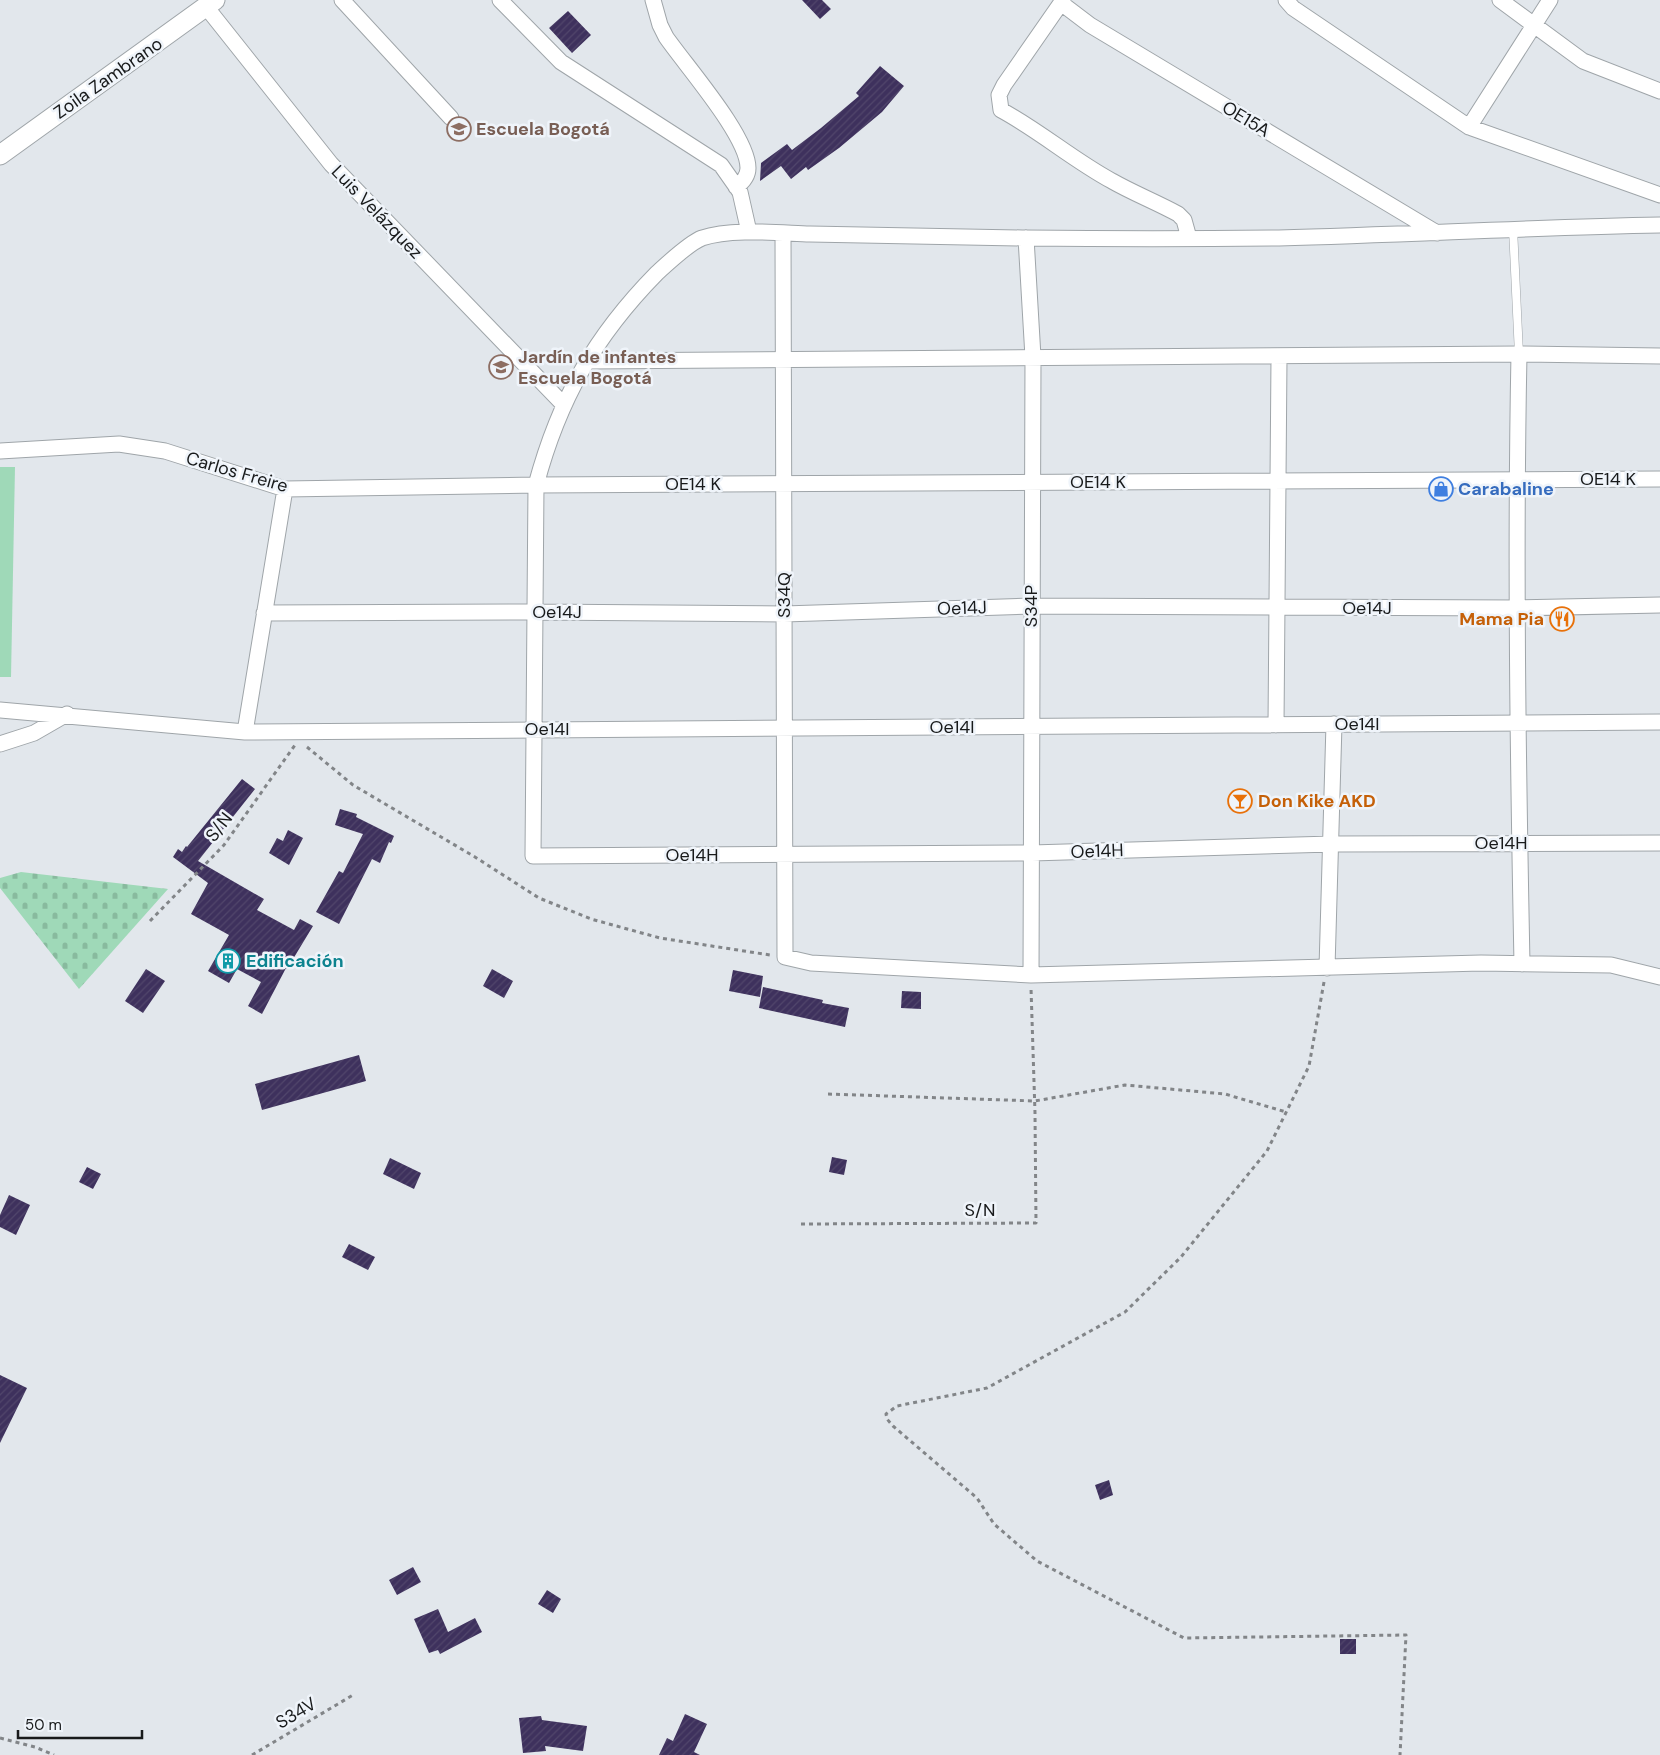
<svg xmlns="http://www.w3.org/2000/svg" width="1660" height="1755" font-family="'DM Sans',sans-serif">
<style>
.grass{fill:#9fd9b8}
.cemetery{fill:url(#cemetery-stones)}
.building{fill:url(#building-hatch)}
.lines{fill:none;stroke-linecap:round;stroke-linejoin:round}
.service-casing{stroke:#9fa5a9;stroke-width:9}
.minor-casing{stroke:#9fa5a9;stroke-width:17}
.tertiary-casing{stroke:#9fa5a9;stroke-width:21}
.path{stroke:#828588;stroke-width:3;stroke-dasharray:4 4;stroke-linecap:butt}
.service{stroke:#fff;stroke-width:8}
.minor{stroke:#fff;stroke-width:15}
.tertiary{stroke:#fff;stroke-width:19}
.labels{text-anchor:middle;stroke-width:5;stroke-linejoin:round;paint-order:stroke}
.street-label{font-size:18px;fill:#181a1b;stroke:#eff4fa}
.education-label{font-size:18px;font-weight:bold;fill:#785e54;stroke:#eff4fa;text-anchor:start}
.shop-label{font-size:18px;font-weight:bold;fill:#366cbe;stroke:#eff4fa;text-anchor:start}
.food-label{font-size:18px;font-weight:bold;fill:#c56008;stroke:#eff4fa;text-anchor:end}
.culture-label{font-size:18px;font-weight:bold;fill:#0d838f;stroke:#eff4fa;text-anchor:start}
</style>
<defs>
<pattern id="cemetery-stones" width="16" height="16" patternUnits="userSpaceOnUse" patternTransform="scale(1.25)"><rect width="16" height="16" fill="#9fd9b8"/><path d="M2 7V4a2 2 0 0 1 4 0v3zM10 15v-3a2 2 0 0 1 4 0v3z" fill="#88ba9e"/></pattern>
<pattern id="building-hatch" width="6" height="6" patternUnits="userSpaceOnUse" patternTransform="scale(1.25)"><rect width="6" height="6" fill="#3e315d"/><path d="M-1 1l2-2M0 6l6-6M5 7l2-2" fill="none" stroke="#51466b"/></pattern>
</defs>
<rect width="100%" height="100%" fill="#e2e7ec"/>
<path class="grass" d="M0 467H15L11 677H0Z"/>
<path class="cemetery" d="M21 872 168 889 79 989 0 888V878Z"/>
<path class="building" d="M802 0H822L831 9 820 19Z
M568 11 591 35 572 53 549 28Z
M880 66 904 86 882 112 839 148 808 170 806 167 791 179 781 166 760 181 761 163 787 144 792 150 821 128 859 96 856 93Z
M242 779 255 789 198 861 264 899 257 910 294 930 300 919 313 926 287 969 286 968 262 1014 248 1006 261 982 237 969 229 983 208 971 229 935 191 914 208 883 173 857 178 849 182 852 186 846 187 847Z
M340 809 357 814 356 817 394 836 391 843 389 842 380 863 372 859 339 924 316 912 339 871 343 873 363 834 335 825Z
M288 830 303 838 289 865 269 853 277 838 283 841Z
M146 969 165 981 143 1013 125 1001Z
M492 969 513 981 504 998 483 986Z
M733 970 763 976 760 997 729 991Z
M763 987 823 1000 822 1003 849 1008 845 1027 759 1008Z
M902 991 921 992V1009L901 1008Z
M359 1055 366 1081 262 1110 255 1084Z
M832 1157 847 1160 844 1175 829 1172Z
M390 1158 421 1173 414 1189 383 1174Z
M87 1167 101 1174 93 1189 79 1182Z
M9 1195 30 1205 16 1235 0 1227V1215Z
M349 1244 375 1257 368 1270 342 1257Z
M0 1375 27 1388 0 1443Z
M1109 1480 1113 1495 1100 1500 1095 1485Z
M413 1567 421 1582 397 1595 389 1580Z
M547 1590 561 1599 553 1613 538 1604Z
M438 1609 448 1632 475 1618 482 1632 440 1654 438 1650 429 1653 414 1619Z
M1340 1639H1356V1654H1340Z
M685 1714 707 1724 694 1752 700 1755H659L667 1738 673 1741Z
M541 1716 542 1720 587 1726 583 1751 545 1746 546 1751 523 1753 519 1718Z"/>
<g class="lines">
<g class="service-casing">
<path id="service" d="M1513 228 1519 354"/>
</g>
<g class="minor-casing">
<path id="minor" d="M342 0 451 118
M500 0 561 62 721 165 740 192 749 232
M653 0 660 25 666 37C686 66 748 136 748 168 748 176 743 182 736 187
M1063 0 1061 3 1090 25 1437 233
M1286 0 1293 8 1469 127 1660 195
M1500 0 1583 61 1660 91
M1061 3 1004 85 999 95 1001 110C1040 131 1073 160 1112 181 1133 193 1156 202 1178 214L1184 220 1189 238
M207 8 331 164 563 404
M1469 127 1550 0
M1660 225C1533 227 1406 235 1279 238 1195 239 1110 239 1025 238 953 237 881 235 810 234 779 233 731 228 702 238 689 243 668 263 657 273 595 336 559 399 536 485L533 856 1032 853 1332 844 1660 843
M783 233 785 957 811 963 1031 975 1481 963 1611 965 1660 977
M1026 238 1033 357 1031 975
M1519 354C1515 557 1518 761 1522 964
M587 361 1519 354 1660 356
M0 451 119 444 165 451 285 489 536 485 1660 479
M264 613 535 612 784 614 1030 606 1518 608 1660 605
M0 710 245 732 1660 722
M1276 725 1279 358
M245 732 285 489
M0 744 34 733 67 714
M1327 968 1334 724"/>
</g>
<g class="tertiary-casing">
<path id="tertiary" d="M0 155 215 0"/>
</g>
<path class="path" d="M307 747 353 785 475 857 539 898 591 919 660 938 770 955
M150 921 224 845 295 745
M1324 982 1309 1066 1267 1151 1181 1257 1125 1312 987 1388 897 1406 886 1414 887 1419 893 1426 977 1498 994 1524 1037 1561 1184 1638 1406 1635 1400 1755
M828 1094 1035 1101 1125 1085 1225 1094 1286 1112
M801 1224 1036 1223 1035 1113 1031 988
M0 1738 35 1747 54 1755
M252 1755 353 1695"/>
<use href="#service" class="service"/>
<use href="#minor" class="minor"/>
<use href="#tertiary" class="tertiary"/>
</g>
<defs>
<g id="school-ring" transform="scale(1.25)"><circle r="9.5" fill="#eff4fa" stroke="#8d6e63" stroke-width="1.5"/><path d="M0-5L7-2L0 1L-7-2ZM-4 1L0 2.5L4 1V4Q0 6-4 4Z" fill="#8d6e63"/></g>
<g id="shop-ring" transform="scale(1.25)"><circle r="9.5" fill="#eff4fa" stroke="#3f7fe0" stroke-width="1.5"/><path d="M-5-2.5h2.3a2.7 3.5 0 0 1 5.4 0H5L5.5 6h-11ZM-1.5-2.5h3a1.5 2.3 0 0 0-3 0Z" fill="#3f7fe0"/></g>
<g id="restaurant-ring" transform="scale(1.25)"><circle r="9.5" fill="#eff4fa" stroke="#e8710a" stroke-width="1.5"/><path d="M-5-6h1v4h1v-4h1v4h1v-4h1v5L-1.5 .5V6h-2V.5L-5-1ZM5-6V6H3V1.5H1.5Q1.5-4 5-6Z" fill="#e8710a"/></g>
<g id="bar-ring" transform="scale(1.25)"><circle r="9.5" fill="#eff4fa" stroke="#e8710a" stroke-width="1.5"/><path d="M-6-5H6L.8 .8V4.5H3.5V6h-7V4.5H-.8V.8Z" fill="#e8710a"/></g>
<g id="building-ring" transform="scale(1.25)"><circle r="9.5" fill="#eff4fa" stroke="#0f9aa8" stroke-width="1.5"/><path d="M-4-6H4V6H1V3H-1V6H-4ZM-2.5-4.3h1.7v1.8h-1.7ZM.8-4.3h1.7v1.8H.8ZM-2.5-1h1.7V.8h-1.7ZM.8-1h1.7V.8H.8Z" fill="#0f9aa8"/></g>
</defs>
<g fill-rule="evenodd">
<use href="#school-ring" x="459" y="129"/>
<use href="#school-ring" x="501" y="367"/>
<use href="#shop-ring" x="1441" y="489"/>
<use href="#restaurant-ring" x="1562" y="619"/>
<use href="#bar-ring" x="1240" y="801"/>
<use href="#building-ring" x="228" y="961"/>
</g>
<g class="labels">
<g class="street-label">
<text transform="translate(108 78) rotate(-35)" y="6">Zoila Zambrano</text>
<text transform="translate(1246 119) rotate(31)" y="6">OE15A</text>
<text transform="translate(377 212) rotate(46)" y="6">Luis Velázquez</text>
<text transform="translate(237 472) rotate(16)" y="6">Carlos Freire</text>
<text x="1608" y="485">OE14 K</text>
<text x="1098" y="488">OE14 K</text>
<text x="693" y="490">OE14 K</text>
<text transform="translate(784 595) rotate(-90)" y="6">S34Q</text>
<text transform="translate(1031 606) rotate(-90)" y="6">S34P</text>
<text transform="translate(962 608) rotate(-2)" y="6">Oe14J</text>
<text x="1367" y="614">Oe14J</text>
<text x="557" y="618">Oe14J</text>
<text x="1357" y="730">Oe14I</text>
<text x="952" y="733">Oe14I</text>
<text x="547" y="735">Oe14I</text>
<text transform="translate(219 827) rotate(-52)" y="6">S/N</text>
<text x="1501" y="849">Oe14H</text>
<text transform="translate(1097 851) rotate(-2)" y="6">Oe14H</text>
<text x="692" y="861">Oe14H</text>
<text x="980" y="1216">S/N</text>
<text transform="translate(296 1713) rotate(-31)" y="6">S34V</text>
</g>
<g class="education-label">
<text x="476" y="135">Escuela Bogotá</text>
<text x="518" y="363">Jardín de infantes<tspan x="518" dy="21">Escuela Bogotá</tspan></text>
</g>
<g class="shop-label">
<text x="1458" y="495">Carabaline</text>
</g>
<g class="food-label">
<text x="1544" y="625">Mama Pia</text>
<text x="1258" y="807" text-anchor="start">Don Kike AKD</text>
</g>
<g class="culture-label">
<text x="246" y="967">Edificación</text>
</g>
</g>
<path d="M18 1730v8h124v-8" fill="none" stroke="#181a1b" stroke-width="2.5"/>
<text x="25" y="1730" font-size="15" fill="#181a1b" stroke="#eff4fa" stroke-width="4" paint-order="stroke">50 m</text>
</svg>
